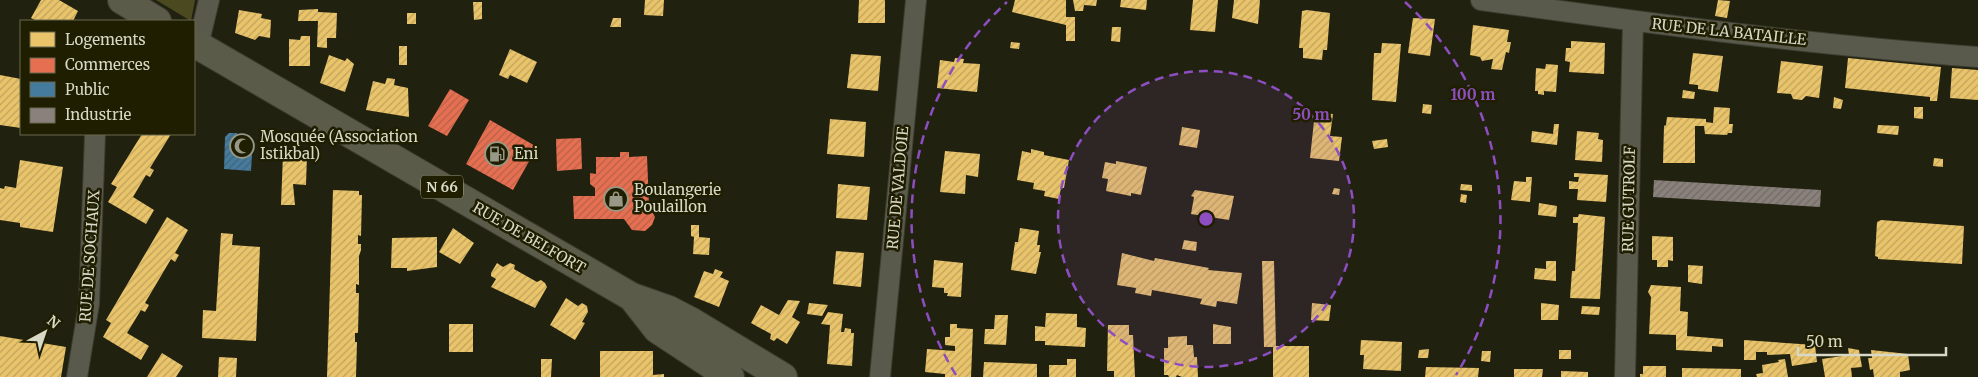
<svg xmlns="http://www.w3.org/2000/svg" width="1978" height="377" font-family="Merriweather,serif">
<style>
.park{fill:#4a4920}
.homes{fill:url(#homes-hatch)}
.shops{fill:url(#shops-hatch)}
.public{fill:url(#public-hatch)}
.industry{fill:url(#industry-hatch)}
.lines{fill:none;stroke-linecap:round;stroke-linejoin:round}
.minor-casing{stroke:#3c3c30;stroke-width:22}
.primary-casing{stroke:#3c3c30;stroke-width:30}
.minor{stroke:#59594c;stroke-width:20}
.primary{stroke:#5b5b49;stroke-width:28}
.ring{fill:none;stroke:#8d4ec0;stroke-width:2.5;stroke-dasharray:9 6}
.labels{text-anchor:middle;stroke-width:5;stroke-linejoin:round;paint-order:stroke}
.shield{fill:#1f1e00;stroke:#a0a08b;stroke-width:1}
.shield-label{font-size:14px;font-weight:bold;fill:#d7d8c6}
.street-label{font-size:15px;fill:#d7d8c6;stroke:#1f1e00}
.poi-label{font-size:15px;fill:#d7d8c6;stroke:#1f1e00;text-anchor:start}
.centre{fill:#8d4ec0;stroke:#1f1e00;stroke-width:2.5}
.ring-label{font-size:15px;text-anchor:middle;font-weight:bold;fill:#8d4ec0;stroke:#1f1e00;stroke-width:5;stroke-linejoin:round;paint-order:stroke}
</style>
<defs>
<pattern id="homes-hatch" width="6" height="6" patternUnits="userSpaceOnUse" patternTransform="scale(1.25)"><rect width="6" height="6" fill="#e9c46a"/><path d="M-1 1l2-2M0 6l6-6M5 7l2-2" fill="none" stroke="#bfa35e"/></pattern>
<pattern id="shops-hatch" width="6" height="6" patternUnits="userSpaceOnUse" patternTransform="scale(1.25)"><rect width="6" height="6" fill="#e76f51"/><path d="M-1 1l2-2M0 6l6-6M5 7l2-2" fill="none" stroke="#b5614a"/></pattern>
<pattern id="public-hatch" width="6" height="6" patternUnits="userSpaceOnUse" patternTransform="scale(1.25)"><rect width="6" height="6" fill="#457b9d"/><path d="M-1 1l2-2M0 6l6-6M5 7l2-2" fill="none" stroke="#436476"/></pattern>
<pattern id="industry-hatch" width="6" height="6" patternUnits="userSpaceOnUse" patternTransform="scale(1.25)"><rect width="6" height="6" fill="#8a817c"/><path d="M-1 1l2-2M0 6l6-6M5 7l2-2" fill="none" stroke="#706b65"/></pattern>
</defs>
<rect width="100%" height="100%" fill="#212110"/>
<path class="park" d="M156 0H195L191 21Z"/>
<path class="homes" d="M41 0H59L78 11 73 21H37L31 18Z
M645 0H664L663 16 644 15Z
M859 0H885V23H858Z
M1015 0H1066V17H1075V41H1066V25L1012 12Z
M1073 0H1097L1096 6 1084 5 1083 11H1075Z
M1121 0H1147L1146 10 1120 7Z
M1193 0H1218L1215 32 1190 30Z
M1234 0H1260L1258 24 1232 18Z
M1718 0 1730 1 1727 18 1715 16Z
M473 2H482V19L474 20Z
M318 9V12L337 13 336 38H327V48L317 47 318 21H298L299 10Z
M239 10 262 14 261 18 271 20 270 38 259 36 255 40 235 33Z
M1307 10 1330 13 1327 50H1323L1322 60 1303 58V48H1299L1302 11Z
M407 13H416V24H407Z
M613 18H621V27H610Z
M1413 18 1435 19 1430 56 1408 53Z
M1473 25 1509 30 1507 42H1511L1509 53 1506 52 1502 70 1491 69 1493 59 1482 61 1480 57 1470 55Z
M1112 27H1121L1120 42 1111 41Z
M301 36H310V66H289V39L300 40Z
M1571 41 1605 43 1604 74 1569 72 1570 62 1565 61 1566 48H1571Z
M1011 42 1020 43 1019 49 1010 48Z
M1382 43 1401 44 1396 102 1372 100 1374 53H1381Z
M399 46H407V65H399Z
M510 49 537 62 527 83 510 75 508 79 499 75Z
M1693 53 1723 56 1718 92 1698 89V85L1689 84Z
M851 54 881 56 878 91 847 88Z
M329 55 345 61 347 58 354 64 345 92 320 83Z
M955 58 964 59 963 63 980 64 977 92 937 88 940 60 954 62Z
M1848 58 1941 67 1937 101H1930V97L1845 88Z
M1781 61 1823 66 1819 98 1806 96 1802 100 1793 99 1791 94 1777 93Z
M1546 64 1558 65 1556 92 1544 91V95L1538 94V91H1535L1536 68 1545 69Z
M1952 68 1978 70V100L1950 98Z
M0 75 21 79V128L0 125Z
M387 78 395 79 394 85 408 88 409 117 366 110 373 81 385 84Z
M1683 90 1695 92 1694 99 1682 98Z
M1834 97 1843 100 1841 109 1833 108Z
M1423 104 1432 105 1431 114 1422 113Z
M1714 107 1730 108 1729 124H1733L1732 133H1728L1727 135 1705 134 1704 126H1695V163H1663L1664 126 1666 125 1667 117 1706 119V122L1713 123Z
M1914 107H1923V119L1914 118Z
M1315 112 1333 114 1330 136 1342 137 1339 161 1310 158Z
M830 119 866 122 864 157 827 154Z
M1554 124H1559L1557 145 1531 142 1532 131 1553 134Z
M1878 125 1899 126 1898 135 1877 133Z
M1182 127 1200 130 1197 148 1179 145Z
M1577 131 1599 133 1598 139 1603 140 1602 162 1575 160Z
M142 134H171L150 168 154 170 150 177 146 175 133 197 154 210 146 224 108 202 117 187 111 184Z
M1387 139 1388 147 1374 149 1372 141Z
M1031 149 1044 152V155L1069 160 1064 188H1061L1059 199 1044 196 1045 191 1033 189 1034 183 1017 180 1022 151 1031 153Z
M945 151 980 154 978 177 966 175 965 194 940 192Z
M283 154 307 155 306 185 293 184 295 205H281Z
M1934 158 1943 159V167L1933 166Z
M20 160 63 167 53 232 20 227V223L0 220V188L4 189 5 186 16 188Z
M1116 161 1147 167 1141 195 1131 193V196L1106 191 1108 179 1102 178 1105 162 1116 164Z
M1574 173 1608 175 1606 202 1577 200 1578 189H1569V181L1578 182 1579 177H1574Z
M1526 177H1532L1530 202 1511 200 1514 181 1526 182Z
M838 184 870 187 867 220 836 218Z
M1461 184 1472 185V191L1460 190Z
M1334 188 1340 189 1339 195 1332 194Z
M333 190 359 191V195H362L361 236 358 235V244H361V250L359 256V285L356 284V293H359L358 333H355V342H357L356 377H327Z
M1195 190 1234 196 1229 220 1191 214 1194 197 1191 196Z
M1461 194 1467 195 1466 203 1460 202Z
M1539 203 1557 206 1556 217 1538 215Z
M1579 214 1605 217 1600 299 1570 298 1572 271H1575L1578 223H1573V217H1578Z
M167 217 188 230 175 253 179 255 175 262 171 259 145 303 149 305 145 312 141 310 127 333 149 346 141 360 103 337 111 323 106 320Z
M1881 220 1964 226 1962 264 1878 259V257L1875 256 1877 222Z
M691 225H699V237L710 238 709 255 693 254 694 237 691 236Z
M453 228 474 243 460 264 439 252Z
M1020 228 1039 231 1037 245H1040L1039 252H1041L1036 274 1011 270 1015 242H1018Z
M221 233 233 234 232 245 260 247 256 341 202 338 203 310 216 311Z
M1652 236 1673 237V261L1668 260V267H1657V260H1652Z
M437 237V267L407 271V268H391L392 238Z
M1184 240 1197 242 1196 251 1182 249Z
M836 251 864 253 861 287 833 284Z
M1122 253 1154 261 1155 258 1209 268 1208 270 1242 273 1237 304 1217 301 1216 307 1200 304 1202 299 1152 290 1151 296 1135 293 1136 288 1117 285Z
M934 260 963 263 961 297 947 296 948 293H944V288L932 287Z
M1262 261H1274L1276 346H1309V377H1273V347H1264Z
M1546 261H1556V281L1534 279 1535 268 1546 269Z
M497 263 503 267 510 263 515 265 514 269 537 282 541 280 545 283 547 287 535 308 491 287 496 279 491 276V273Z
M1688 265 1703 266 1702 284 1688 282Z
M715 269 723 272 720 277 729 281 719 307 694 297 704 271 713 274Z
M1651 285 1681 287 1680 311 1688 312 1687 336 1723 339V347L1712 346V352L1676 350V335L1649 334 1651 297 1648 292Z
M566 298 578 306 582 303 587 306 588 312 582 322 585 323 575 340 550 325Z
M788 300 800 301 792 317 800 322 787 344 777 338 774 341 770 339 771 334 751 323 761 305 779 315Z
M809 303 828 305 822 316 807 314Z
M1312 303 1331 305 1329 321 1311 320Z
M1541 303 1559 305 1558 320H1541Z
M1582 306 1600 307 1599 315 1581 314Z
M828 312 843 314 841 332H844L845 328 851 329V333H854L852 366 827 364 830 325 821 324Z
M1046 313 1077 314V327L1086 328 1085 347 1045 345V341H1035V326L1045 327Z
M995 315H1008L1006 345 984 344 985 329H994Z
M449 324H473V352H449Z
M950 324H957V328L973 329 971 377H945V374L925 372 927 349 955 351V346L945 345V337H950Z
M1213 324 1231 327V344H1213Z
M1108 325H1129V335H1133L1135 377H1114V371H1107Z
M0 336 66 347 61 377H0Z
M1187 336V345H1193L1194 357H1197L1198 377H1182L1177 375 1176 377H1169L1168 375H1164V348H1168V337Z
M1361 340 1402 342 1401 371 1363 369 1364 355H1360Z
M1744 340 1815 345 1817 362 1792 366 1790 354 1767 355V352H1756V360H1744Z
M1848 348 1859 350 1862 367 1851 368 1852 377H1825L1822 359 1849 355Z
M1429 349 1428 358H1418L1419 350Z
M1559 350H1571V359H1559Z
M1871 350 1908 354 1910 370 1900 372V377H1874L1873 369 1870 370 1868 358H1872Z
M600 351H653V375L664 374V377H600Z
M1482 351H1491L1490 362 1481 361Z
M162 353 183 366 176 377H147Z
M219 357 237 358 236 377H218Z
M541 359H552L551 377H541Z
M1067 359H1076V377H1049V365H1067Z
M1785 359 1788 377H1757L1756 374 1763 373 1762 365 1779 362 1778 360Z
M984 362 1037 364V377H983Z
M1643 366H1666V377H1640V374H1643Z
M1426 367 1479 368 1478 377H1425Z
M1682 368 1741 369V377H1682Z
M1514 369H1543L1542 377H1514Z
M1561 371 1588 372V377H1561Z"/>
<path class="shops" d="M450 89 469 100 447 136 428 126Z
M490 120 537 147 513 190 466 164Z
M581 138 582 169 557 171 556 139Z
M620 152H629V157L647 156 649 205 655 217 652 225 645 231 632 230 624 219H574L573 196H595V188L590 184V173L596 174V157H620Z"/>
<path class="public" d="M229 133H237L239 138 253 139 251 171 224 169 225 137Z"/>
<path class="industry" d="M1654 180 1821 190 1820 207 1653 197Z"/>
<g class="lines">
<g class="minor-casing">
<path id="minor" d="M1481 0C1646 23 1812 45 1978 57
M198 46 209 0
M77 377 89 304 95 134
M880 377 916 0
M1625 377 1633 21"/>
</g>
<g class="primary-casing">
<path id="primary" d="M122 0 157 21
M194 43 632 297 669 310 692 322 783 377
M632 297 657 329 730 377"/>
</g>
<use href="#minor" class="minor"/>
<use href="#primary" class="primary"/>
</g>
<circle cx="1206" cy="219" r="148" fill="#8d4ec0" fill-opacity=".12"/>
<g class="ring">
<circle cx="1206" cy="219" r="148"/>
<path d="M956 375A295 295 0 0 1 1007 2M1405 2A295 295 0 0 1 1456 375"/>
</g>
<defs>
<g id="mosque-ring" transform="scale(1.25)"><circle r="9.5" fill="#1f1e00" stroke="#979886" stroke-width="1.5"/><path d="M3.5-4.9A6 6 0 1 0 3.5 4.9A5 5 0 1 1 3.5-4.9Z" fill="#979886"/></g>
<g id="fuel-ring" transform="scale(1.25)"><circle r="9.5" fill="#1f1e00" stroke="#979886" stroke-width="1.5"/><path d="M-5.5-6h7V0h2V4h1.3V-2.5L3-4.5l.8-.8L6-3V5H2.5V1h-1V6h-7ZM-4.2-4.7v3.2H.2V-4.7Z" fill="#979886"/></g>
<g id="shop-ring" transform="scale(1.25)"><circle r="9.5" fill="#1f1e00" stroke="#979886" stroke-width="1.5"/><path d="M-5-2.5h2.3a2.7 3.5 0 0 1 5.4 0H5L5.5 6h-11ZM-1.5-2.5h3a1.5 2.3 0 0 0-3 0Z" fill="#979886"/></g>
</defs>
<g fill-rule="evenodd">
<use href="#mosque-ring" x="242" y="146"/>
<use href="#fuel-ring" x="497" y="154"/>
<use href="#shop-ring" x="616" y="199"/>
</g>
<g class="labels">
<rect class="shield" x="421" y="175.5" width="42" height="23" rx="4"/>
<g class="shield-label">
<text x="442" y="192">N 66</text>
</g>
<g class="street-label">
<text transform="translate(1729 32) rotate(6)" y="5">RUE DE LA BATAILLE</text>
<text transform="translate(898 188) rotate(-85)" y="5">RUE DE VALDOIE</text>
<text transform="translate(1629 199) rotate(-89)" y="5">RUE GUTROLF</text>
<text transform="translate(529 238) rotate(30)" y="5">RUE DE BELFORT</text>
<text transform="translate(90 256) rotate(-86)" y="5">RUE DE SOCHAUX</text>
</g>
<g class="poi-label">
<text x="260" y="142">Mosquée (Association<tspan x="260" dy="17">Istikbal)</tspan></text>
<text x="514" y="159">Eni</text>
<text x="634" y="195">Boulangerie<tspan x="634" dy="17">Poulaillon</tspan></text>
</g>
</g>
<circle cx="1206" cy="219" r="8" class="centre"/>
<g class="ring-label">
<text x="1473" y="100">100 m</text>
<text x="1311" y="120">50 m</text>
</g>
<rect x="20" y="20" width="175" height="115" fill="#1f1e00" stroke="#69684f"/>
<rect x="30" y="32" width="25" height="15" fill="#e9c46a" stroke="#69684f"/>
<text x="65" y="45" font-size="15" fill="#d7d8c6">Logements</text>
<rect x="30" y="58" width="25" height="15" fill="#e76f51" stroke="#69684f"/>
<text x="65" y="70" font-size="15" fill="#d7d8c6">Commerces</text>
<rect x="30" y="82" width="25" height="15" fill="#457b9d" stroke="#69684f"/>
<text x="65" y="95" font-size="15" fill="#d7d8c6">Public</text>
<rect x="30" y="108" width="25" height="15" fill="#8a817c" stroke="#69684f"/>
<text x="65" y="120" font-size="15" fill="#d7d8c6">Industrie</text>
<g transform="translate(45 332) rotate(40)" stroke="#1f1e00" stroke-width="4" paint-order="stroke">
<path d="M0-4L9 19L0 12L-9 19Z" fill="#d7d8c6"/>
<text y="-8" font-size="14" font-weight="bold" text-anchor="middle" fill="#d7d8c6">N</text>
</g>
<path d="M1798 347v8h148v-8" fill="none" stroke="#d7d8c6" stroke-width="2.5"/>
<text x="1806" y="347" font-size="15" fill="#d7d8c6" stroke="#1f1e00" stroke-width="4" paint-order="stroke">50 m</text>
</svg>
